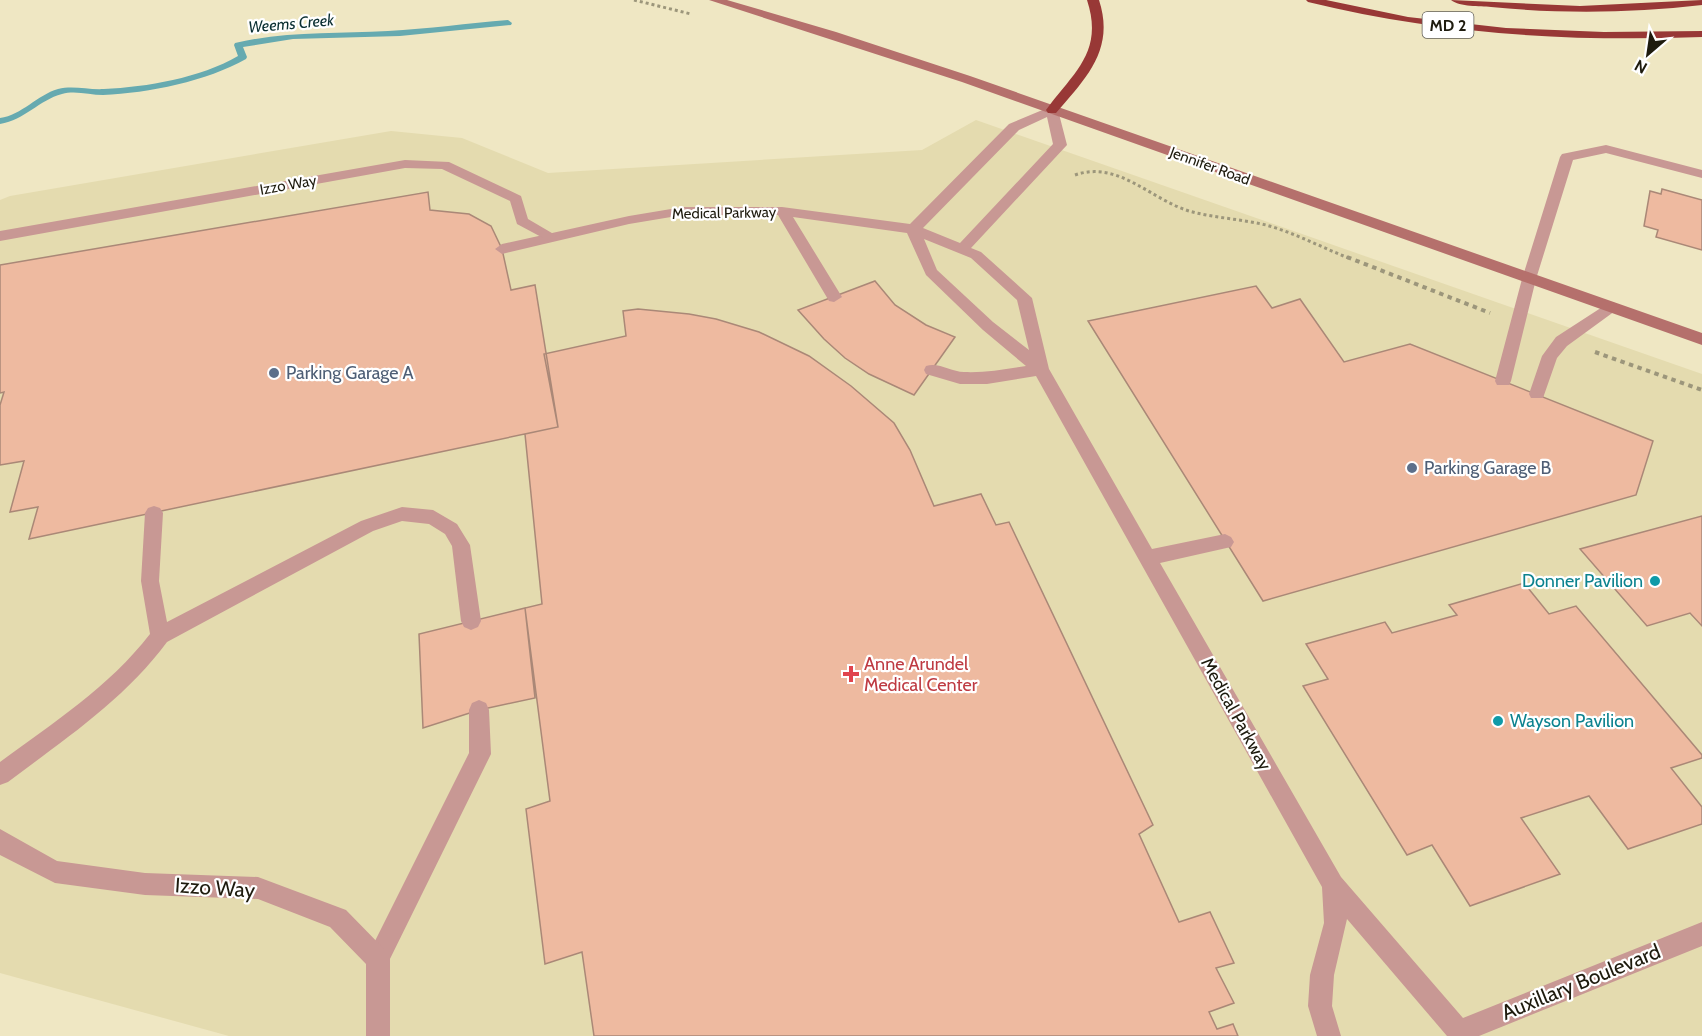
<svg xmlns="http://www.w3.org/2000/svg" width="1702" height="1036" font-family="Cabin,sans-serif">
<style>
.built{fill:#e4dbaf}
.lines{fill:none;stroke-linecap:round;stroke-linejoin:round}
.stream{fill:#66aab0;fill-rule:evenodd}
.building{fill:#eebaa0;stroke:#a87;stroke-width:1.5}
.path-far1{stroke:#9c967b;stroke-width:3;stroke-dasharray:3 3;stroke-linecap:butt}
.path{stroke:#9c967b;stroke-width:4;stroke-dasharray:4.5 4.5;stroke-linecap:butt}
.lane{fill:#c89894;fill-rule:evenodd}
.street{fill:#c89894;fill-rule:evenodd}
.secondary{fill:#b5706c;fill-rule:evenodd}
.highway{fill:#983836;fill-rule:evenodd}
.service-dot{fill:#5c6f8a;stroke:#fff;stroke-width:2}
.culture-dot{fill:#0f9aa8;stroke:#fff;stroke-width:2}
.health-dot{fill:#e0444e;stroke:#fff;stroke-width:2}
.labels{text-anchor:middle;stroke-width:4.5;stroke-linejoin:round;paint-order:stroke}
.far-street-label{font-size:15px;fill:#1e1b0e;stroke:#fff}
.far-water-label{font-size:16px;font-style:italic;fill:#0b2f32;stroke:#fff}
.shield{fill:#fff;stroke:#625f56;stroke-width:1.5}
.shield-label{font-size:16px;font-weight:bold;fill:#1e1b0e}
.service-label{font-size:18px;fill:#4e5e75;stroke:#fff;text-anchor:start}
.culture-label{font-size:18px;fill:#0d838f;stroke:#fff;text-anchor:end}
.health-label{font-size:18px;fill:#be3a42;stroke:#fff;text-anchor:start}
.street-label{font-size:18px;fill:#1e1b0e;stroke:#fff}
.near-street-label{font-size:21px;fill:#1e1b0e;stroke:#fff}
</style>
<rect width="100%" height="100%" fill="#efe7c3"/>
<path class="built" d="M976 120 1702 374V1036H229L0 973V200L10 196 391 131 462 138 548 173 922 150Z"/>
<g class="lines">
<path class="stream" d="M508 20 512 23 511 25 400 36 293 39 243 47 247 57 246 59C207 81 149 93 103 95 90 95 75 90 62 94 39 100 25 120 0 124V118C22 115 37 95 58 89 73 85 88 90 104 89 147 87 200 78 238 56L234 45 235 43C285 31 336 34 388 31 428 29 468 23 508 20Z"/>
</g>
<path class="building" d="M1662 189 1702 200V250L1656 237 1658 230 1644 226 1650 191 1661 194Z
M428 192 430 210 469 214 491 226 502 249 511 290 535 285 558 427 29 539 38 507 10 512 24 461 0 465V405L4 392 0 393V265Z
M875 281 895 305 926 325 955 337 914 395 869 374 845 358 824 339 798 310Z
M1256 286 1272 308 1300 299 1344 362 1410 344 1653 441 1636 495 1263 601 1088 321Z
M638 309 689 314 716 319 759 332 809 356 851 386 894 423 910 450 934 506 981 494 996 525 1009 522 1153 825 1139 834 1179 922 1210 912 1234 963 1216 968 1234 1003 1209 1012 1217 1029 1233 1024 1238 1036H594L582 952 545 964 526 809 550 801 525 608 542 604 525 434 558 427 544 354 626 336 623 311Z
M1702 516V626L1690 613 1647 626 1580 549Z
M1524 583 1549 614 1576 606 1702 755V758L1671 768 1702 807V824L1628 849 1589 796 1521 818 1560 874 1470 906 1432 845 1407 855 1303 686 1328 679 1306 644 1385 622 1392 633 1457 615 1449 605Z
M525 608 535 698 479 710 423 728 419 634Z"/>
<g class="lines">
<path class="path-far1" d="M634 0 691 14
M1075 175C1118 160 1150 199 1189 211 1214 218 1241 219 1266 225 1295 233 1323 248 1351 259"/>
<path class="path" d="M1347 257 1490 313
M1595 352 1702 390"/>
<path class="lane" d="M1052 106 1058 110 1067 145 971 248 981 252 1032 298 1049 369 1152 549 1225 534 1231 537 1234 542 1231 547 1160 563 1341 877 1463 1018 1702 922V946L1479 1036H1447L1347 919 1334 975 1332 1006 1341 1036H1317L1308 1006 1310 975 1324 923 1322 887 1036 376 987 384H960L926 374 924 370 926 366C939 362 951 372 964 372 985 373 1005 369 1026 366L983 330 926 275 907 233 793 217 842 297 834 302 829 301 778 215H683L629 224 502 254 495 249 502 244 629 216 683 207H782L910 224 1009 124ZM1047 117 1053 144 960 243 923 228 1019 130ZM924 239 971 258 1017 300 1029 350 993 322 937 270Z
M1606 145 1702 170V178L1606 153 1573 160 1536 279 1511 381 1509 385H1497L1495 381 1522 279 1560 157 1562 154Z
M1610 302 1615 303 1618 307 1615 311 1567 346 1557 358 1543 398H1531L1529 394 1542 356 1556 337Z
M154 506 160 508 163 513 159 581 167 622 361 521 402 507 433 510 457 524 470 545 481 621 478 627 471 630 464 627 461 621 452 546 445 534 429 524 402 521 373 531 167 642C124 700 65 739 8 782L0 785V762C53 723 109 687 150 634L141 581 145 513 148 508Z
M479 700 486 703 489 710 491 754 386 967 378 971 370 967 366 959 469 753V710L472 703Z"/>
<path class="street" d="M405 160 449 162 521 196 528 219 557 236 550 241 545 239 517 224 510 201 442 169 405 168 0 241V231Z
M0 829 57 861 145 873 258 877 346 910 386 951 390 959V1036H366V964L330 927 258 899 145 895 55 883 0 855Z"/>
<path class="secondary" d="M709 0H727L836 32 970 76 1702 333V345L962 82Z"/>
<path class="highway" d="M1087 0H1099C1115 49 1087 77 1056 113H1048L1046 110C1074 72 1104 52 1087 0Z
M1306 0H1326L1408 17 1506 28 1604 32 1702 31V37C1569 42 1438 34 1308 2Z
M1451 0 1580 6 1702 0V5C1632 13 1562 14 1491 7 1480 6 1460 7 1451 0Z"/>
</g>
<g class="service-dot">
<circle cx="274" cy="373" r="6"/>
<circle cx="1412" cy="468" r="6"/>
</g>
<g class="culture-dot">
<circle cx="1655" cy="581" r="6"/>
<circle cx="1498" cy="721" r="6"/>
</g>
<path class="health-dot" d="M848 665h6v6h6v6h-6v6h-6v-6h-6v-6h6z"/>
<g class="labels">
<g class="far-street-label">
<text transform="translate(1210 166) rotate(20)" y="5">Jennifer Road</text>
<text transform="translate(288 185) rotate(-10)" y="5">Izzo Way</text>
<text transform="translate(724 213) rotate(-1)" y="5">Medical Parkway</text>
</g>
<g class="far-water-label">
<text transform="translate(291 23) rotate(-5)" y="6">Weems Creek</text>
</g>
<rect class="shield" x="1422.5" y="12" width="51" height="26" rx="4.5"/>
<g class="shield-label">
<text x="1448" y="31">MD 2</text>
</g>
<g class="service-label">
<text x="286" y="379">Parking Garage A</text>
<text x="1424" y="474">Parking Garage B</text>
</g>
<g class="culture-label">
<text x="1643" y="587">Donner Pavilion</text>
<text x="1510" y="727" text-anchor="start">Wayson Pavilion</text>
</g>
<g class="health-label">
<text x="864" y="670">Anne Arundel<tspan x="864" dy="21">Medical Center</tspan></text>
</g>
<g class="street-label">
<text transform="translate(1236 714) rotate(61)" y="6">Medical Parkway</text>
</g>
<g class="near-street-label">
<text transform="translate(215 888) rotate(4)" y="7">Izzo Way</text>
<text transform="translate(1581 982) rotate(-22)" y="7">Auxillary Boulevard</text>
</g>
</g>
<g transform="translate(1648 54) rotate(209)" stroke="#ffffff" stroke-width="4.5" paint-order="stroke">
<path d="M0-4.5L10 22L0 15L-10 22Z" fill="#1e1b0e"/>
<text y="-9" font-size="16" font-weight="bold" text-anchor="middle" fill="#1e1b0e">N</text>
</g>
</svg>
